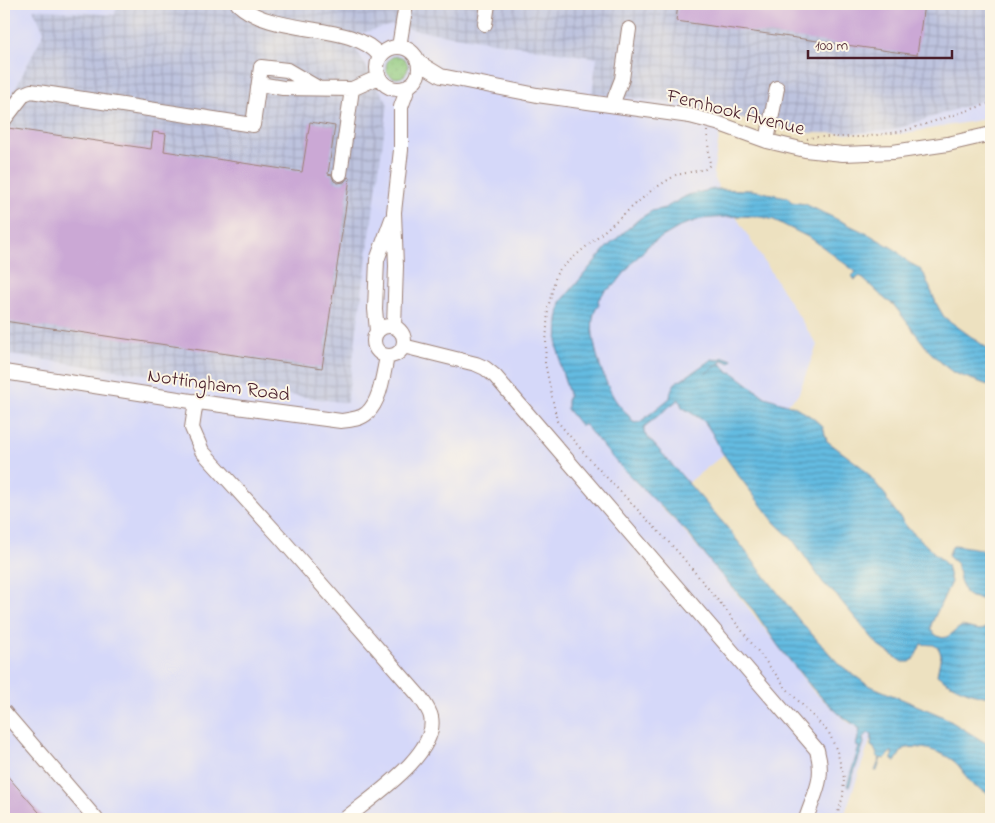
<svg xmlns="http://www.w3.org/2000/svg" width="995" height="823" font-family="'Indie Flower',sans-serif">
<style>
.built{fill:#d5d8f9}
.industrial{fill:url(#industrial-grid)}
.grass{fill:url(#grass-dots);stroke:#6c7454}
.water{fill:url(#water-rules);stroke:#576d86}
.building{fill:#cba8d5}
.lines{fill:none;stroke-linecap:round;stroke-linejoin:round}
.minor-casing{stroke:#9c8076;stroke-width:16}
.path{stroke:#9c8076;stroke-width:2;stroke-dasharray:1 4;stroke-linecap:butt}
.minor{stroke:#fff;stroke-width:14}
.labels{text-anchor:middle;stroke-width:4;stroke-linejoin:round;paint-order:stroke}
.street-label{font-size:20px;fill:#4a1f2b;stroke:#fcf5e5}
</style>
<defs>
<pattern id="industrial-grid" width="8" height="8" patternUnits="userSpaceOnUse" patternTransform="scale(1.25)"><rect width="8" height="8" fill="#bdc3de"/><path d="M0 4h8M4 0v8" fill="none" stroke="#a4a7bf"/></pattern>
<pattern id="grass-dots" width="8" height="8" patternUnits="userSpaceOnUse" patternTransform="scale(1.25)"><rect width="8" height="8" fill="#8dc97e"/><path d="M2 2h.1M6 6h.1" fill="none" stroke="#7bac6d" stroke-width="1.8" stroke-linecap="round"/></pattern>
<pattern id="water-rules" width="6" height="5" patternUnits="userSpaceOnUse" patternTransform="scale(1.25)"><rect width="6" height="5" fill="#64bbe1"/><path d="M0 2.5h6" fill="none" stroke="#5497b7"/></pattern>
</defs>
<rect width="100%" height="100%" fill="#fcf5e5"/>
<filter id="ink" filterUnits="userSpaceOnUse"><feTurbulence type="fractalNoise" baseFrequency=".02" numOctaves="2"/><feDisplacementMap in="SourceGraphic" scale="10" xChannelSelector="R" yChannelSelector="G"/><feConvolveMatrix kernelMatrix="1 2 1 2 8 2 1 2 1" color-interpolation-filters="sRGB"/></filter>
<filter id="wash" filterUnits="userSpaceOnUse"><feTurbulence type="fractalNoise" baseFrequency=".0096" numOctaves="4" result="noise"/><feDisplacementMap in="SourceGraphic" scale="20" xChannelSelector="R" yChannelSelector="G"/><feGaussianBlur stdDeviation="1.12" result="paint"/><feColorMatrix in="noise" values="0 0 0 0 0 0 0 0 0 0 0 0 0 0 0 0 0 1.4 0 .05"/><feComposite in="paint" operator="in"/></filter>
<g filter="url(#wash)">
<rect width="100%" height="100%" fill="#ede1c0"/>
<path class="built" d="M4 4H991V118L901 134 809 133 724 115 720 132 713 173 719 190 817 345 798 395 659 506 680 526 746 605 813 691 848 722 872 735 843 819H4Z"/>
<path class="industrial" d="M117 4H991V68L987 99 893 130 851 133H809L724 115 689 105 592 93 597 58 415 30 392 25 362 33 356 49 388 104 347 403 4 354V111L44 32 33 9 115 15Z"/>
<path class="grass" d="M386 67a11 11 0 1 1 22 0a11 11 0 1 1-22 0Z"/>
<path class="water" d="M714 189 752 190 787 197 792 202 805 204 870 235 896 250 908 262 919 268 924 274 937 305 944 317 991 351V386L954 373 946 367 929 351 893 304 886 300 860 276 855 280 852 276 856 272 812 239 774 220 762 217 739 216 701 219 683 225 650 244 632 263 615 285 605 291 598 300 599 305C582 321 602 377 613 396 618 406 628 413 634 423L640 422 670 398C671 390 672 385 679 380L680 381 712 359 717 360 724 357 732 360 730 363 724 360 705 374 721 363 728 373 732 372 765 397 796 407 813 418 823 427 827 441 863 468 887 497V500L907 527 947 565 951 582 931 625V630C945 646 950 633 962 626 978 630 990 636 990 613 990 609 991 606 990 601L971 597 965 593 960 580 957 564 948 556 952 547 955 545 980 549 991 558V697C972 695 952 687 937 675L941 655 939 649 934 645 921 644 914 659 910 662H902L879 646 836 595 824 584 793 540 775 523 738 475 722 452 712 433 704 421 682 407 679 399 644 427V433L726 526 799 620 839 664 866 684 942 716 991 746V795C986 792 979 789 974 786 966 780 964 771 957 764 945 752 919 744 903 749L895 762 892 760V751L884 759 881 758 877 771H875L880 758 878 757 874 748 871 746 872 735 868 733 863 738 864 743 849 787 847 786 859 747 856 746 860 729 838 713 813 689 779 647 754 611 715 568 687 532 618 464 590 431 585 425H580L567 409V401L569 394 560 365V357L557 348 558 320 561 302 606 248 639 219 652 211 665 208 688 195Z"/>
<g id="blocks">
<path class="building" d="M678 4H924L917 55 676 21Z
M310 122 335 126 328 174 332 175 334 181 338 183 344 182 348 177 350 178 322 368 4 321V129L8 128 151 149 153 132 166 134 164 151 302 172Z
M4 772 45 819H4Z"/>
</g>
</g>
<g filter="url(#ink)">
<use href="#blocks" fill-opacity="0" stroke="#9c8076" stroke-width="1"/>
<g class="lines">
<g class="minor-casing">
<path id="minor" d="M238 4C273 37 353 21 380 56
M485 24 488 4
M399 47 406 4
M377 68a21 21 0 1 1 42 0a21 21 0 1 1-42 0Z
M418 62 441 76 537 95 690 116 717 123 767 141 805 150 843 154 893 152 948 144 991 134
M259 84 283 88 352 89 379 77
M614 105 615 97 622 79 629 29
M4 120 24 94 31 91 253 125 261 67 287 70 318 88
M767 141 777 88
M340 174 352 89
M374 341a15 15 0 1 1 30 0a15 15 0 1 1-30 0Z
M394 327 396 266 394 212 401 150V107L409 85
M377 331 375 309 377 260 392 219
M403 346 476 364 485 368 495 376 817 750C825 779 815 792 806 819
M4 372 191 401 341 421C350 420 361 419 367 413 381 400 383 374 387 357
M196 401 192 428 202 451 280 537 420 697C424 703 430 711 431 717 439 754 370 798 345 819
M4 712 96 819"/>
</g>
<path class="path" d="M707 131 710 165 705 169 676 175 652 190 560 269 556 275 548 308 545 363 557 421 591 461 678 552 726 610 787 689 829 733 837 751 844 778 843 796 836 819
M807 139 814 137H864L904 131 991 103"/>
<use href="#minor" class="minor"/>
</g>
</g>
<g class="labels">
<g class="street-label">
<text transform="translate(736 111) rotate(14)" y="7">Fernhook Avenue</text>
<text transform="translate(219 384) rotate(8)" y="7">Nottingham Road</text>
</g>
</g>
<rect width="995" height="823" fill="none" stroke="#fcf5e5" stroke-width="20"/>
<path d="M808 50v8h144v-8" fill="none" stroke="#4a1f2b" stroke-width="2.5"/>
<text x="815" y="50" font-size="15" fill="#4a1f2b" stroke="#fcf5e5" stroke-width="4" paint-order="stroke">100 m</text>
</svg>
